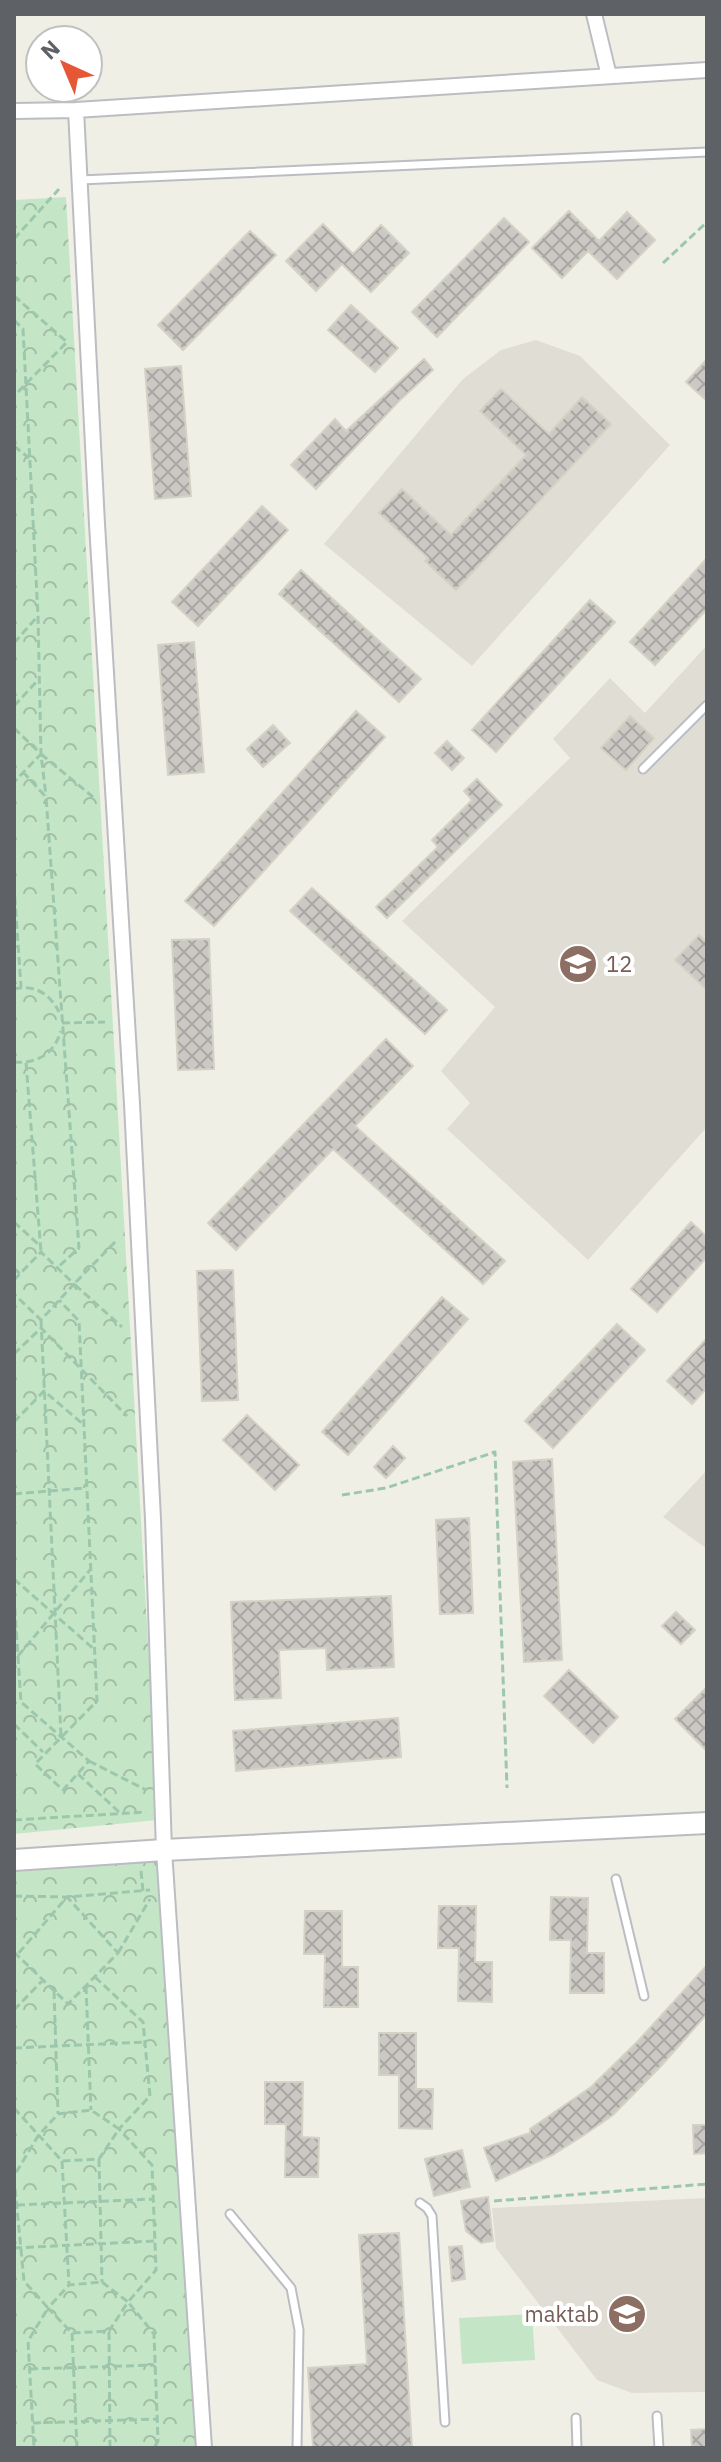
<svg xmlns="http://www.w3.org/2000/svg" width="721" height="2462" font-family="'IBM Plex Sans',sans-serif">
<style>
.education{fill:#e0ded4}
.grass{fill:#c4e6c7}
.park{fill:url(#park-crowns)}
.building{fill:url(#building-cross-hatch);stroke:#d4d1c5;stroke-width:2}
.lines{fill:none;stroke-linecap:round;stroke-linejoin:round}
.lane-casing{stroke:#bbbdc2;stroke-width:11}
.street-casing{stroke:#bbbdc2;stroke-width:18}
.secondary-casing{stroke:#babcc1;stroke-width:24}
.path{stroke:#9dc7ad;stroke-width:3;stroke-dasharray:8 4;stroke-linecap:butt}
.lane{stroke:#fff;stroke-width:7}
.street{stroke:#fff;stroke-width:14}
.secondary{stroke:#fff;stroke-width:20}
.labels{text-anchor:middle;stroke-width:8;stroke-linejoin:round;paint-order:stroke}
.education-label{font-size:22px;fill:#785e54;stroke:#fff;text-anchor:start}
</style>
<defs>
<pattern id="park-crowns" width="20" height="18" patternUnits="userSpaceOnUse" patternTransform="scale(2)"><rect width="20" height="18" fill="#c4e6c7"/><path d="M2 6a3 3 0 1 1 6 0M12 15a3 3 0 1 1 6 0" fill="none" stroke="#a2bea5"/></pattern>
<pattern id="building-cross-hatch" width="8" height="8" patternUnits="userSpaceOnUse" patternTransform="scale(2)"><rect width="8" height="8" fill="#ccc9c4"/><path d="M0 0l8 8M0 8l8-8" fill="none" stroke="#a9a7a3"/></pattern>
</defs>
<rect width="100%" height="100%" fill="#f0efe6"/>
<path class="education" d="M536 340 580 356 670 445 472 666 324 544 463 379 501 350Z
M707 645V1127L588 1260 447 1129 470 1103 441 1071 495 1007 402 921 570 758 553 739 610 678 645 713Z
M707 1470V1549L663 1517Z
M707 2198V2392L632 2393 597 2380 496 2248 492 2208Z"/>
<path class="grass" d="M532 2314 535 2360 462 2364 459 2318Z"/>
<path class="park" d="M66 197 158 1820 14 1834V200Z
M164 1850 204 2448H14V1860Z"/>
<path class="building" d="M569 211 599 241 627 212 655 240 617 279 588 251 562 278 532 248Z
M504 218 529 242 437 337 412 312Z
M323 224 353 254 381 225 409 253 371 292 342 264 316 291 286 261Z
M250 231 276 255 183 350 158 325Z
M351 305 398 348 375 372 328 330Z
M424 359 433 370 400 400 316 489 291 465 335 419 346 431Z
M707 359V401L686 382Z
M181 366 191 496 155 499 145 369Z
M501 389 549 434 582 397 611 424 456 590 425 561 428 558 379 513 402 489 451 535 526 455 480 411Z
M262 506 288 530 198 626 172 602Z
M707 558V609L655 665 630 642Z
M301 570 421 679 399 702 279 594Z
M590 600 615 622 496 752 472 730Z
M194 642 204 772 168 775 158 645Z
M356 711 385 737 214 926 185 901Z
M630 716 654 738 626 770 601 748Z
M273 725 290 743 263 767 247 749Z
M447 741 464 758 452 770 435 753Z
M477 779 502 805 387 918 376 907 438 847 432 840 472 800 464 791Z
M312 888 447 1010 425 1034 290 911Z
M699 935 707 943V990L675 960Z
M209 939 214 1069 178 1070 172 940Z
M386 1039 413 1066 355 1126 505 1261 483 1284 333 1149 236 1250 208 1223Z
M691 1222 707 1237V1257L657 1312 631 1289Z
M233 1270 238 1400 202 1401 197 1271Z
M442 1297 468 1319 348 1455 322 1432Z
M617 1324 645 1350 553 1448 525 1421Z
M707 1338V1388L692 1404 667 1381Z
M247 1415 299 1465 275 1490 223 1440Z
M393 1446 405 1458 386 1478 374 1467Z
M552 1459 562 1660 524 1662 513 1462Z
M469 1518 473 1613 440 1614 436 1520Z
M391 1596 394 1667 327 1670 326 1648 279 1650 281 1698 235 1700 231 1602Z
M676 1612 695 1630 681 1644 662 1626Z
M569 1670 618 1717 593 1743 544 1696Z
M707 1687V1751L675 1719Z
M398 1718 401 1757 236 1771 233 1731Z
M551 1897 588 1898 587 1953H604V1993H570L571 1940H550Z
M439 1906H476L475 1962H492V2002L458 2001 459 1948H438Z
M305 1911H342V1967H358V2007H324L325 1954H304Z
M707 1965V2014L661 2066 613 2115 584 2135 554 2154 496 2181 484 2148 530 2133V2129L591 2087 638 2041Z
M379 2033H416V2089H433L432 2129 399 2128V2075H379Z
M265 2082H303L302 2137 319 2138 318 2177H285L286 2124H265Z
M693 2125H707V2153L694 2154Z
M462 2150 470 2187 434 2196 425 2159Z
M488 2197 493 2241 481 2243 466 2231 461 2201Z
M399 2233 412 2448H313L308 2368 367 2364 359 2235Z
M462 2246 465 2279 452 2281 449 2247Z
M707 2429V2448H692L691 2430Z"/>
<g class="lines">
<g class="lane-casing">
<path id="lane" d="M80 180 707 152
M643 769 707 705
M616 1879 644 1996
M420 2203 427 2208 432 2216 445 2422
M230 2214 291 2288 299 2330 297 2448
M657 2416 659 2448
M576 2418 577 2448"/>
</g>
<g class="street-casing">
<path id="street" d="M594 14 609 76
M76 110 97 524 132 1104 153 1519 164 1850 204 2448
M14 111 76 110 707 70"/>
</g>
<g class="secondary-casing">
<path id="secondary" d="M14 1860 164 1850 707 1823"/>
</g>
<path class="path" d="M14 239 59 189
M663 263 707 222
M14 276 18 279 14 283
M14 296 67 342 14 396
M14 320 23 329 38 616 41 754 46 796
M14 446 29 458
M14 643 38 616
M14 706 39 679
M14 728 41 754 14 782
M41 754 93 797
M23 772 46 797 79 1248 57 1268
M14 885 21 987
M14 989C35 984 50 994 59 1012
M62 1023 105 1022
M14 1062C37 1064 54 1054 61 1031
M26 1063 41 1252
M14 1222 38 1244
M115 1242 74 1284 122 1327
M14 1268 20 1274
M14 1280 41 1252 74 1284 41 1320 14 1294
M41 1320 61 1736
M14 1354 41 1328 127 1416
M14 1422 44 1391 84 1425
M14 1494 86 1488
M342 1495 386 1488 495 1452 507 1788
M14 1579 95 1650
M14 1596 21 1702 89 1761 63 1790 35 1764 97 1701 79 1321 59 1300
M18 1656 90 1570
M14 1724 43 1752
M89 1761 146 1790
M78 1774 119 1812
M14 1820 146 1812
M141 1871 143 1891
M14 1896 67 1897 150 1890
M14 1952 17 1955 68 2004 118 1953 67 1897 17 1955
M118 1953 150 1899
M95 1977 143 2022 150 2096 119 2129 152 2165 156 2270 128 2302 154 2334 158 2441 154 2448
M86 1986 91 2110
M54 1991 58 2114
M14 2010 43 1980
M14 2048 145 2042
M14 2108 62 2161 99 2159 119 2129 91 2110 58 2114 38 2136 14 2176
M99 2159 102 2282
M62 2161 69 2285
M14 2177 24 2281 48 2308 28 2341 34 2448
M494 2201 707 2184
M17 2205 153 2199
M14 2248 154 2241
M102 2282 128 2302 109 2331 72 2333 48 2308 69 2285Z
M109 2332 110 2448
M72 2333 77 2448
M30 2369 154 2365
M33 2423 157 2419"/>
<use href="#lane" class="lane"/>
<use href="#street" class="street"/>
<use href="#secondary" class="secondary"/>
</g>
<defs>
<g id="school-disc" transform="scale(2)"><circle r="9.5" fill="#8d6e63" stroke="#fff"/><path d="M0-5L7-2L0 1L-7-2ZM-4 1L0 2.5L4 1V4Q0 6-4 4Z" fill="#fff"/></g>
</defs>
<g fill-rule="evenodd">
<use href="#school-disc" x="578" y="964"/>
<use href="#school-disc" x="627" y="2314"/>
</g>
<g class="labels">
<g class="education-label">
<text x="606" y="972">12</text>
<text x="599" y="2322" text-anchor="end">maktab</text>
</g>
</g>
<rect width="721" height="2462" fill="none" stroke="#5e6166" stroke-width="32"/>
<g transform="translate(64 64) rotate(316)"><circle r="38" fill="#ffffff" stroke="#bfc0c2" stroke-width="2"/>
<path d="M0-6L14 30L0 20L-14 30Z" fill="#e65736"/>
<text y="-12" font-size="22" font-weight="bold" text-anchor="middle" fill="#5e6166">N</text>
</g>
</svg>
